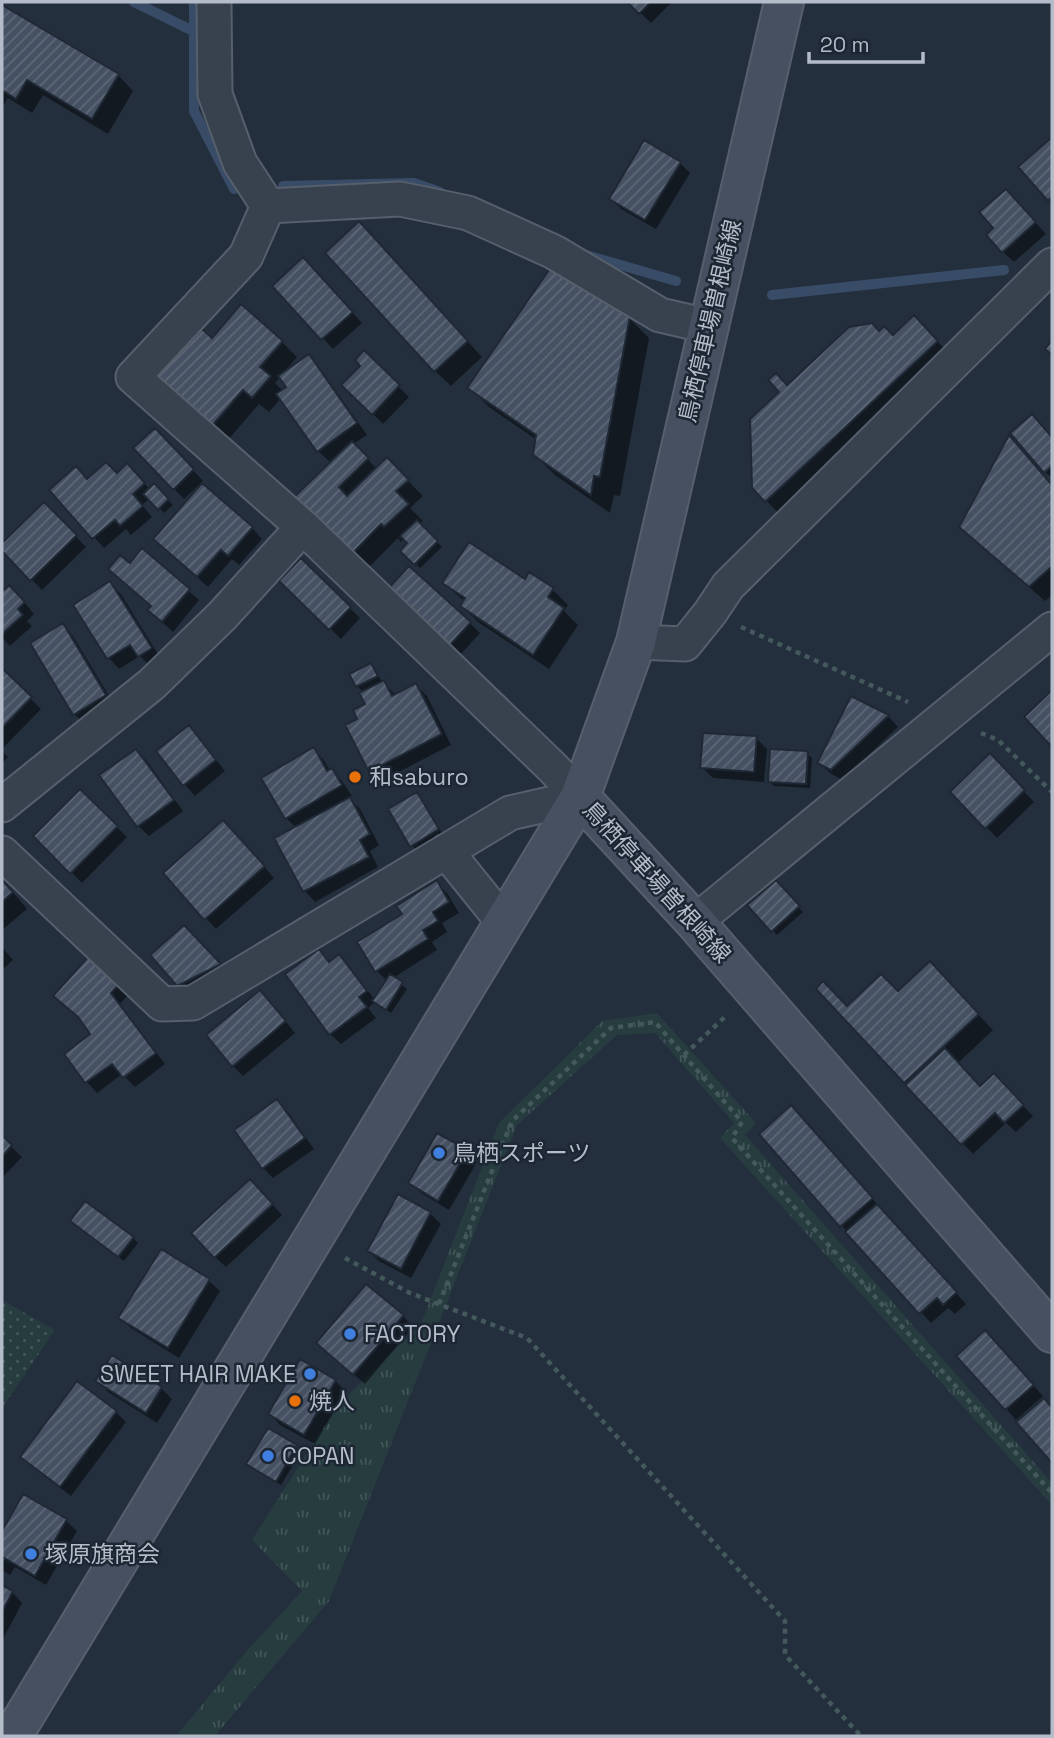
<svg xmlns="http://www.w3.org/2000/svg" width="1054" height="1738" font-family="'Space Grotesk','Noto Sans JP',sans-serif">
<style>
.grass{fill:url(#grass-tufts)}
.garden{fill:url(#garden-dots)}
.shadow{fill:#0007;fill-rule:evenodd}
.lines{fill:none;stroke-linecap:round;stroke-linejoin:round}
.stream{stroke:#394c67;stroke-width:10}
.building{fill:url(#building-hatch);stroke:#1f2835;stroke-width:2}
.street-casing{stroke:#565f6c;stroke-width:37}
.secondary-casing{stroke:#565f6c;stroke-width:42}
.path{stroke:#44595c;stroke-width:4.5;stroke-dasharray:5 5;stroke-linecap:butt}
.street{stroke:#38414e;stroke-width:33}
.secondary{stroke:#465061;stroke-width:38}
.food-dot{fill:#e8710a;stroke:#1d2633;stroke-width:2.5}
.shop-dot{fill:#3f7fe0;stroke:#1d2633;stroke-width:2.5}
.labels{text-anchor:middle;stroke-width:5;stroke-linejoin:round;paint-order:stroke}
.street-label{font-size:23px;fill:#b4bcc9;stroke:#1d2633}
.poi-label{font-size:23px;fill:#b4bcc9;stroke:#1d2633;text-anchor:start}
</style>
<defs>
<pattern id="grass-tufts" width="24" height="20" patternUnits="userSpaceOnUse" patternTransform="scale(1.75)"><rect width="24" height="20" fill="#263c3f"/><path d="M3 7l-1-3M5 7V3M7 7l1-3M15 17l-1-3M17 17v-4M19 17l1-3" fill="none" stroke="#435659"/></pattern>
<pattern id="garden-dots" width="8" height="8" patternUnits="userSpaceOnUse" patternTransform="scale(1.75)"><rect width="8" height="8" fill="#263c3f"/><path d="M2 2h.1M6 6h.1" fill="none" stroke="#435659" stroke-width="1.8" stroke-linecap="round"/></pattern>
<pattern id="building-hatch" width="6" height="6" patternUnits="userSpaceOnUse" patternTransform="scale(1.75)"><rect width="6" height="6" fill="#455162"/><path d="M-1 1l2-2M0 6l6-6M5 7l2-2" fill="none" stroke="#5d6877"/></pattern>
</defs>
<rect width="100%" height="100%" fill="#242f3e"/>
<path class="grass" d="M657 1013 756 1123 745 1135 1052 1483V1505L720 1138 734 1123 655 1033 617 1035 517 1125 329 1601 215 1736H176L245 1653 302 1591 252 1540 337 1406 421 1324 499 1123 602 1021Z"/>
<path class="garden" d="M2 1300 55 1330 2 1408Z"/>
<path class="shadow" d="M629 2H672L651 23Z
M2 7 118 75 133 91 108 134 43 95 32 113 8 98 2 108Z
M680 163 690 173 656 229 621 209 611 198Z
M1016 202 1046 234 1014 262 1003 252Z
M374 239 482 357 451 386 435 371Z
M313 270 362 323 333 349 274 286Z
M914 317 963 368 792 527 754 488 787 387 879 333 893 337Z
M629 318 649 338 620 496 614 495 610 513 555 475 535 455 537 440 489 407 469 387Z
M213 340 282 342 297 357 284 372 309 357 319 367 367 435 353 444 377 469 387 460 423 496 410 508 423 521 419 524 442 547 420 568 403 551 410 543 405 538 401 542 398 538 365 571 295 499 336 458 335 457 329 461 318 451 281 398 269 412 259 404 227 441 172 393ZM281 376 288 387 283 391 275 383Z
M364 353 409 397 383 424 344 385 363 366Z
M1032 417 1052 439V474L1050 476 1045 472Z
M165 440 203 481 184 499 174 489Z
M1024 453 1052 485V595L1045 601 977 542 961 527Z
M117 475 138 476 150 490 154 485 173 505 164 513 150 498 142 505 152 517 131 535 126 529 104 548 51 490Z
M44 504 86 547 42 590 2 549V546Z
M252 528 262 539 239 565 232 559 208 587 166 549Z
M143 551 199 600 173 632 160 620 130 566Z
M301 561 360 618 341 639 281 581Z
M526 581 553 590 568 605 564 611 578 625 549 669 478 622 462 606 465 602 444 583Z
M110 584 121 594 161 659 150 666 140 656 119 669 109 658 76 606Z
M2 589 4 592 20 597 34 614 27 621 32 626 10 646 2 638Z
M400 599 470 623 480 633 461 654Z
M63 626 73 636 115 706 85 724 74 714Z
M371 665 376 670 382 683 384 682 396 696 416 686 427 696 451 745 381 781 370 771 360 720 367 705 364 693 357 686 351 675Z
M2 670 41 709 2 749Z
M852 698 888 716 898 727 842 780 830 773 819 763Z
M188 727 199 738 225 771 195 796 185 785 158 751Z
M756 738 767 749 764 782 713 778 702 767Z
M313 750 324 760 330 771 332 770 342 781 352 796 349 798 360 809 379 845 370 851 378 867 315 902 305 891 277 838 296 828 286 818Z
M2 751 8 757 2 763Z
M136 751 147 761 183 811 149 836 138 826Z
M807 753 812 758 810 788 774 786 769 781Z
M990 756 1034 802 997 838 952 792Z
M80 791 127 837 82 883 35 836Z
M417 794 421 799 443 835 417 850 412 846Z
M234 832 274 878 216 929 165 873Z
M2 879 27 909 2 930Z
M776 882 803 912 777 935 750 905Z
M437 883 447 893 459 913 442 923 447 932 432 942 437 950 393 978 407 989 391 1013 375 1002 368 1008 376 1018 341 1044 330 1034 319 951 331 962 339 956 349 966 375 1000 387 981 377 971 359 943 404 915Z
M194 937 229 975 189 995 178 985Z
M2 947 13 960 2 970Z
M945 979 993 1030 958 1063 980 1088 1004 1086 1033 1116 1016 1132 1006 1123 973 1154 818 989 847 1008Z
M117 985 128 995 120 1004 165 1064 135 1087 122 1074 97 1093 87 1082 66 1054 93 1034 82 1020Z
M271 1003 295 1033 243 1076 233 1066Z
M277 1101 288 1112 314 1149 273 1178 263 1168Z
M802 1118 882 1210 881 1211 966 1304 955 1314 948 1308 931 1323 842 1226 761 1134Z
M2 1138 22 1157 2 1178Z
M467 1152 477 1162 449 1210 421 1193 410 1183Z
M260 1191 282 1215 226 1267 215 1257Z
M430 1213 441 1224 411 1278 379 1261 369 1251Z
M77 1226 133 1238 138 1243 124 1261Z
M162 1252 209 1281 220 1291 179 1358 131 1328 121 1318Z
M403 1316 413 1327 365 1384 329 1353Z
M995 1343 1043 1396 1016 1420 959 1356Z
M113 1358 161 1388 172 1399 157 1423 108 1392 98 1381Z
M335 1381 346 1391 315 1444 280 1425 270 1414Z
M116 1412 126 1422 71 1496 33 1467 22 1457Z
M269 1430 296 1447 301 1452 281 1485 253 1469 249 1464Z
M24 1496 66 1521 77 1531 46 1585 15 1567 10 1575 2 1570V1535Z
M2 1587 12 1592 22 1603 2 1641Z"/>
<g class="lines">
<path class="stream" d="M134 2 193 31
M194 2V111L234 189
M283 186 414 183 440 192
M586 255 676 281
M772 295 1004 270"/>
</g>
<path class="building" d="M627 2H651L639 14Z
M2 5 119 74 92 119 27 80 16 99 2 90Z
M1052 137V197L1048 201 1018 167Z
M644 140 681 162 645 220 609 199Z
M1006 189 1036 222 1002 253 986 235 993 228 979 212Z
M359 221 468 341 434 372 325 253Z
M303 257 353 312 321 340 272 286Z
M551 267 630 316 600 477 594 476 591 495 533 455 536 435 467 388Z
M241 304 283 341 260 367 271 376 252 398 243 390 211 427 154 377 199 326 212 338Z
M914 315 938 341 765 502 752 488 750 419 779 392 768 380 776 373 787 385 849 327 872 323 879 331 884 326 893 335Z
M1052 340V355L1045 349Z
M364 350 400 385 372 415 341 385 360 366 355 360Z
M309 354 357 423 317 452 276 394 286 387 278 376Z
M1032 414 1052 437V466L1044 473 1010 433Z
M155 428 194 469 173 490 133 448Z
M1009 435 1052 485V566L1029 587 959 527Z
M352 441 369 458 339 487 347 496 387 457 409 480 396 491 409 504 384 527 381 524 349 557 292 499Z
M106 462 117 473 127 463 145 483 133 494 143 506 120 526 115 520 92 539 49 490 76 466 87 479Z
M154 483 169 499 158 510 143 494Z
M202 483 253 527 228 556 221 550 197 577 153 539Z
M44 502 77 535 30 581 2 551V543Z
M417 520 438 541 414 565 400 551 407 543 400 536Z
M469 542 525 579 529 572 554 588 548 597 564 608 533 655 460 606 465 598 442 583Z
M142 548 190 589 162 622 147 610 151 606 108 569 120 555 130 563Z
M301 558 351 607 329 630 279 581Z
M409 566 471 622 450 645 388 589Z
M110 581 152 648 138 657 130 645 107 659 73 605Z
M9 585 25 602 18 609 23 615 2 634V587L4 590Z
M63 623 106 695 73 715 30 643Z
M371 663 378 676 356 687 349 674Z
M2 668 32 697 2 728Z
M384 680 392 696 416 683 442 734 369 772 345 725 357 719 353 710 365 704 359 693Z
M1052 690V742L1050 745 1024 717Z
M851 696 889 715 831 770 817 763Z
M189 725 216 760 183 786 156 751Z
M703 733 757 736 754 772 700 768Z
M314 747 327 771 332 768 342 785 285 819 261 778Z
M136 749 174 800 137 827 99 775Z
M770 749 808 751 806 784 768 782Z
M990 753 1025 790 985 829 950 792Z
M80 789 118 826 70 874 33 836Z
M417 792 439 829 410 847 388 809Z
M350 797 370 834 360 840 369 857 303 892 274 838Z
M223 820 265 866 204 920 163 873Z
M2 880 13 892 2 902Z
M437 880 449 902 433 912 438 921 423 930 428 939 375 972 357 942 402 914 396 906Z
M776 880 800 906 771 932 747 905Z
M184 925 221 964 177 986 150 955Z
M319 949 329 962 339 954 367 991 359 997 367 1007 329 1035 285 974Z
M88 957 119 984 111 993 156 1053 123 1078 112 1064 85 1083 64 1054 90 1034 78 1017 53 996Z
M930 961 979 1014 904 1083 816 989 823 981 847 1006 881 974 898 991Z
M390 974 403 982 386 1010 372 1001Z
M260 990 286 1021 232 1067 206 1035Z
M945 1048 980 1086 994 1073 1024 1105 1004 1123 995 1113 961 1145 905 1085Z
M277 1099 305 1138 262 1169 234 1130Z
M791 1105 873 1198 840 1227 759 1134Z
M437 1133 468 1150 438 1201 408 1183Z
M2 1135 12 1145 2 1157Z
M250 1179 273 1204 214 1258 191 1233Z
M398 1194 431 1212 401 1269 367 1251Z
M85 1201 134 1237 118 1257 70 1221Z
M877 1204 957 1292 943 1305 937 1298 919 1314 845 1232Z
M161 1249 210 1279 168 1348 118 1318Z
M366 1284 404 1315 353 1375 316 1343Z
M985 1330 1034 1385 1005 1410 956 1356Z
M112 1355 162 1387 146 1413 95 1381Z
M300 1359 336 1380 304 1435 268 1414Z
M77 1381 117 1411 60 1487 20 1457Z
M1044 1398 1052 1408V1461L1051 1462 1016 1422Z
M268 1428 297 1445 276 1482 246 1464Z
M23 1494 67 1519 35 1576 4 1558 2 1562V1531Z
M2 1585 13 1591 2 1612Z"/>
<g class="lines">
<g class="street-casing">
<path id="street" d="M268 206 400 199 468 213 554 252 660 315 708 326
M636 642 685 644 710 613 728 586 1052 265
M2 805 152 684 222 616 303 527
M446 851 504 923
M2 853 162 1004 193 1003 510 813 580 797 553 768 303 527 133 377 246 256 268 206 240 163 215 94 214 2
M695 922 1052 629"/>
</g>
<g class="secondary-casing">
<path id="secondary" d="M580 797 695 922 1052 1333
M11 1736 22 1720 580 797 636 642 784 2"/>
</g>
<path class="path" d="M741 627 908 702
M981 733 998 740 1052 792
M684 1055 727 1015
M345 1258 410 1293 527 1338 785 1621V1655L861 1736
M439 1304 512 1121 611 1028 655 1022 742 1122 732 1138 1052 1493"/>
<use href="#street" class="street"/>
<use href="#secondary" class="secondary"/>
</g>
<g class="food-dot">
<circle cx="355" cy="777" r="7"/>
<circle cx="295" cy="1401" r="7"/>
</g>
<g class="shop-dot">
<circle cx="439" cy="1153" r="7"/>
<circle cx="350" cy="1334" r="7"/>
<circle cx="310" cy="1374" r="7"/>
<circle cx="268" cy="1456" r="7"/>
<circle cx="31" cy="1554" r="7"/>
</g>
<g class="labels">
<g class="street-label">
<text transform="translate(710 321) rotate(-77)" y="8">鳥栖停車場曽根崎線</text>
<text transform="translate(657 882) rotate(48)" y="8">鳥栖停車場曽根崎線</text>
</g>
<g class="poi-label">
<text x="369" y="785">和saburo</text>
<text x="453" y="1161">鳥栖スポーツ</text>
<text x="364" y="1342">FACTORY</text>
<text x="296" y="1382" text-anchor="end">SWEET HAIR MAKE</text>
<text x="309" y="1409">焼人</text>
<text x="282" y="1464">COPAN</text>
<text x="45" y="1562">塚原旗商会</text>
</g>
</g>
<rect width="1054" height="1738" fill="none" stroke="#b4bcc9" stroke-width="7"/>
<path d="M809 52v10h114v-10" fill="none" stroke="#b4bcc9" stroke-width="3.5"/>
<text x="820" y="52" font-size="21" fill="#b4bcc9" stroke="#1d2633" stroke-width="5" paint-order="stroke">20 m</text>
</svg>
